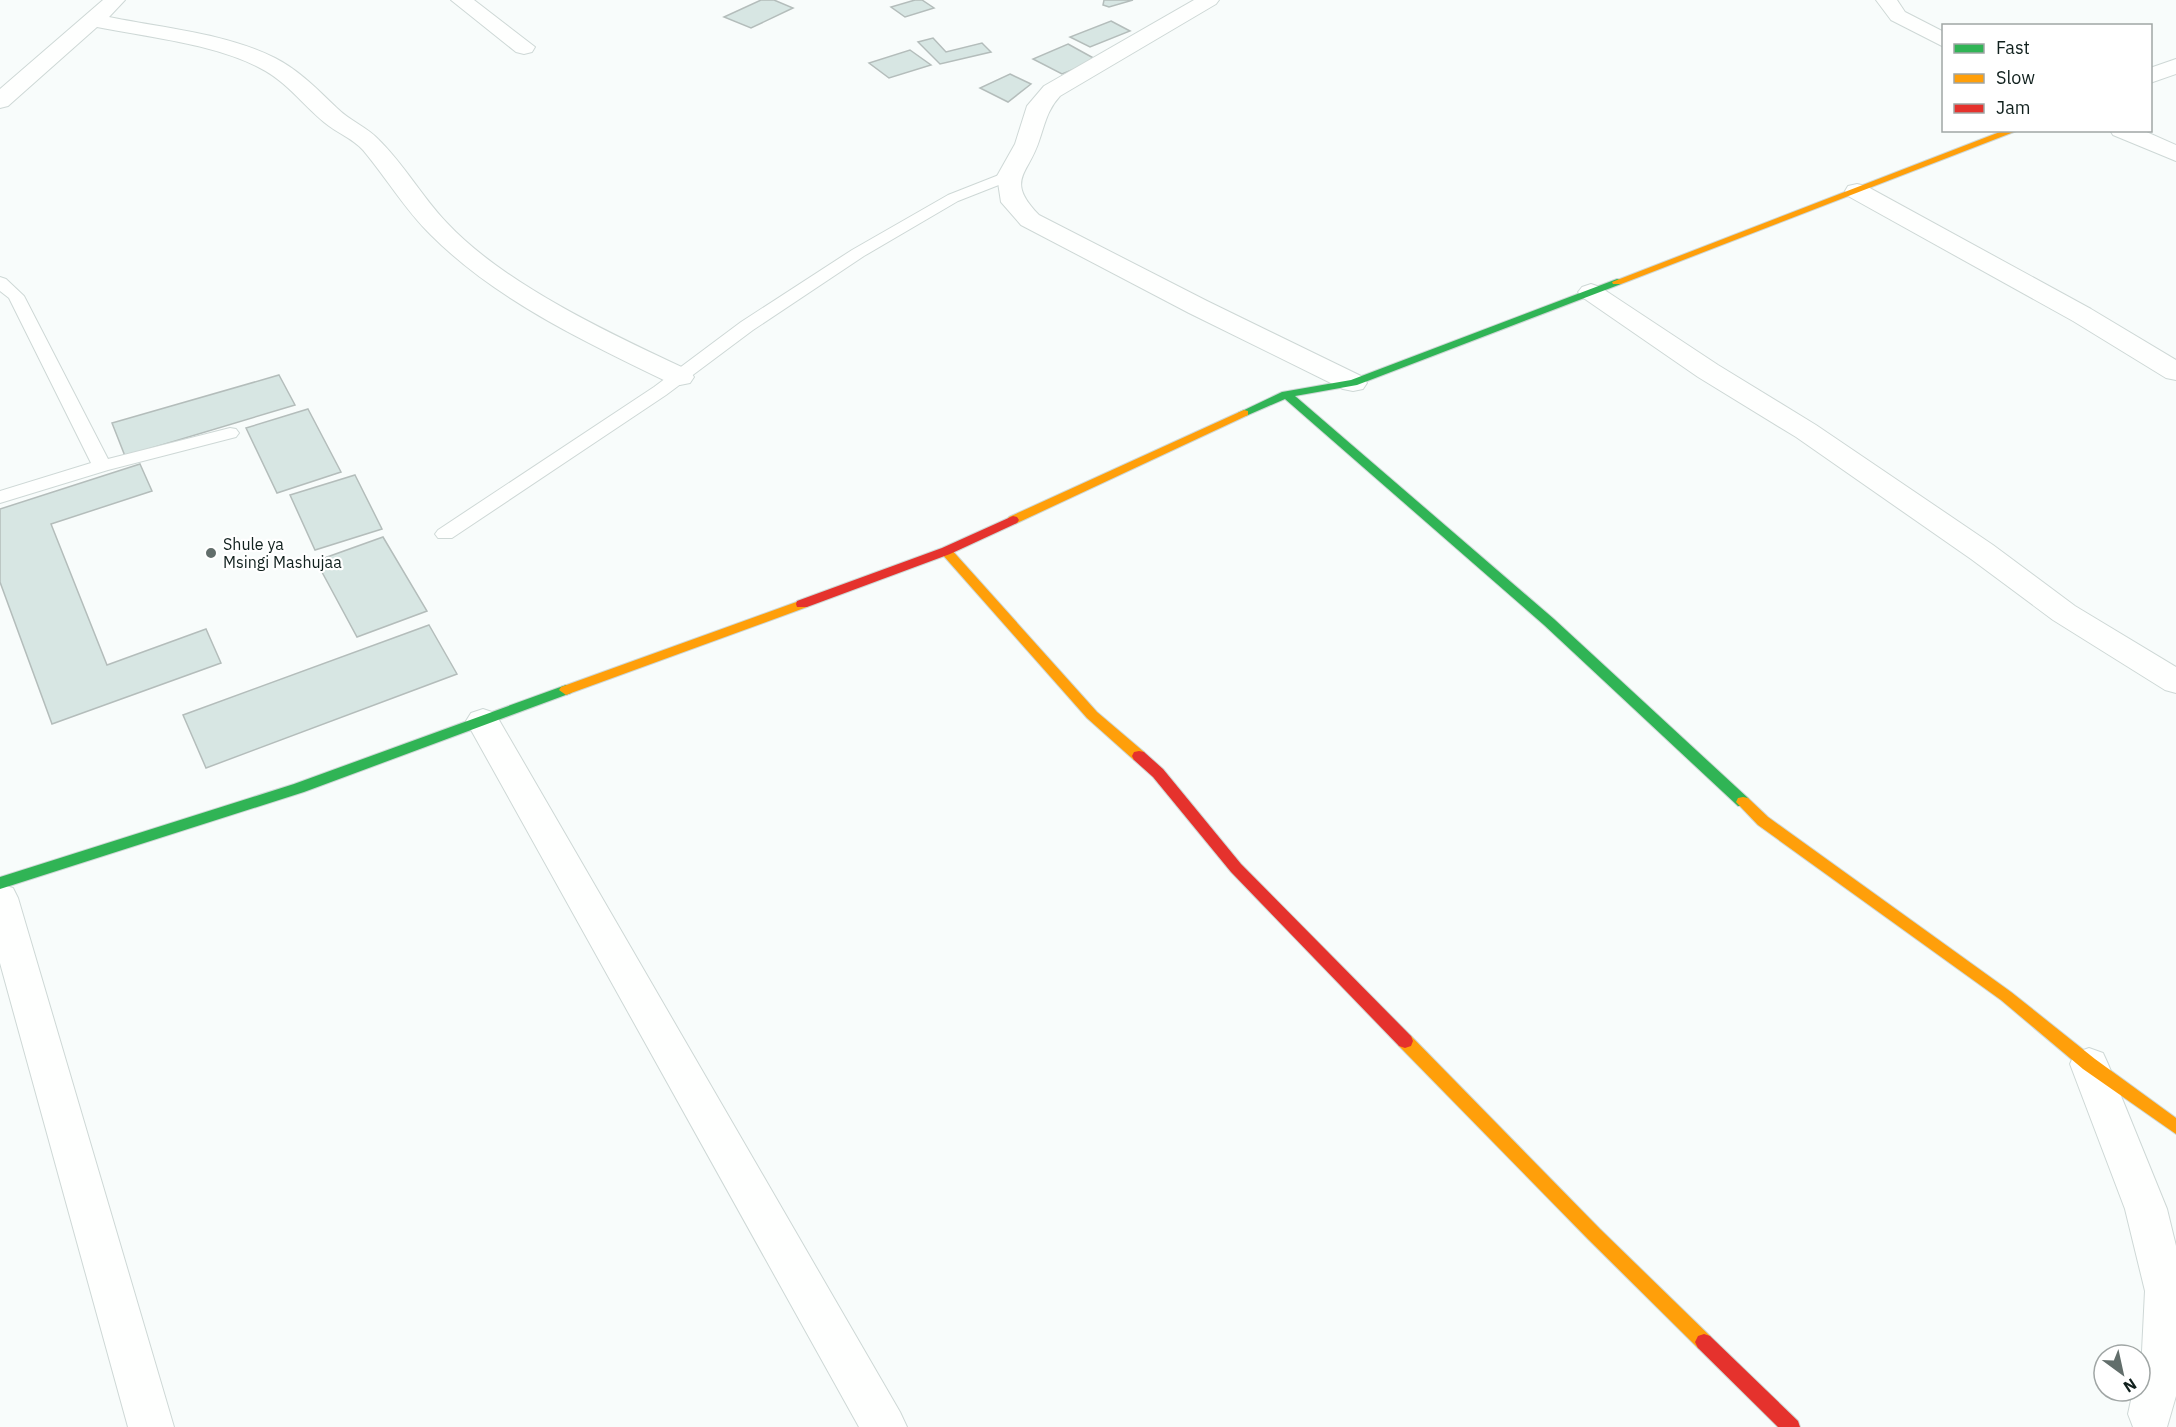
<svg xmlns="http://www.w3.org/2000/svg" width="2176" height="1427" font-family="'IBM Plex Sans',sans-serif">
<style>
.building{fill:#d7e6e3;stroke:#b4bdbb;stroke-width:1.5}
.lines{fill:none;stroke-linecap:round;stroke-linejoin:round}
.lane-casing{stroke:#ced8d6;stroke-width:2}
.street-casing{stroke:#ced8d6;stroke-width:2}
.fast-casing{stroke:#ced8d6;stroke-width:2}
.slow-casing{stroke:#ced8d6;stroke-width:2}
.jam-casing{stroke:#ced8d6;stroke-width:2}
.lane{fill:#fefffe;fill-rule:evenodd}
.street{fill:#fefffe;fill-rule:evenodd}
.fast{fill:#30b455;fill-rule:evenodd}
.slow{fill:#ff9f0a;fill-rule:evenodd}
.jam{fill:#e5322d;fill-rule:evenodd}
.poi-dot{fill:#626e6b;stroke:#fff;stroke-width:2}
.labels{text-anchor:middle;stroke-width:4.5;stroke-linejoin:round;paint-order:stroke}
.poi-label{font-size:16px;fill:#11211e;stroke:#fff;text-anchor:start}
</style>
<rect width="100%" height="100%" fill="#f8fcfb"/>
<path class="building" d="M761 0H774L793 8 751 28 724 17Z
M915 0H922L934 8 905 17 891 7Z
M1104 0H1133L1109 7 1103 5Z
M1111 21 1130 31 1090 47 1070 37Z
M933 38 946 52 982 43 991 52 940 64 918 42Z
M1068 44 1097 60 1062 74 1033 59Z
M910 50 931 65 889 78 869 63Z
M1010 74 1031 84 1008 102 980 88Z
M279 375 295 405 125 456 112 423Z
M308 409 341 472 277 493 246 428Z
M140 464 152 491 51 524 107 665 206 629 221 663 52 724 0 582V509Z
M355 475 382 529 315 550 290 495Z
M383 537 427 611 357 637 316 561Z
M429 625 457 674 206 768 183 715Z"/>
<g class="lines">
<g class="lane-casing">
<path id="lane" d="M1009 171 1017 176 1014 179 958 201 864 256 753 330 666 395 452 538H438L435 534 438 530 654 387 741 322 852 250 948 195Z
M0 277 6 279 24 296 108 459 230 428 236 429 239 433 236 437 108 470 0 503V491L91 463 9 298 0 291Z"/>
</g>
<g class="street-casing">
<path id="street" d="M103 0H125L109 17C162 28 226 33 275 58 299 70 319 91 338 109 350 121 367 127 378 139 404 164 422 197 447 223 505 285 613 335 690 371L694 377 690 383 680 385 670 383C587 343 497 301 431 235 405 210 386 177 363 150 354 140 340 134 329 126 305 108 288 82 260 68 215 44 147 37 97 27L8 106 0 108V89Z
M451 0H474L535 47 532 52 524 54 516 52Z
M1194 0H1219L1216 4 1060 96C1047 110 1045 124 1039 141 1028 175 1005 180 1039 215L1207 301 1363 377 1367 383 1363 389 1353 391 1343 389 1189 313 1021 225 1001 202 997 176 1015 144 1027 106 1044 86Z
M1876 0H1897L1905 12 1944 32V47L1891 20Z
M2176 59V74L2150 83V68Z
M2110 130H2142L2176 145V161L2113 135Z
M1857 184 1866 186 2091 309 2176 360V380L2166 378 2073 321 1848 196 1845 191 1848 186Z
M1591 284 1600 287 1718 365 1816 425 1993 545 2075 606 2176 667V693L2165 690 2053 620 1971 559 1796 437 1698 377 1582 297 1578 292 1582 287Z
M483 709 495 713 900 1412 907 1427H859L466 721 471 713Z
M0 884 13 888 18 898 174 1427H128L0 963Z
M2089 1048 2103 1053 2108 1064 2167 1209 2176 1246V1396L2167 1427H2133L2128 1414 2133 1391H2140L2145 1291 2125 1209 2070 1064 2075 1053Z"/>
</g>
<g class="fast-casing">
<path id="fast" d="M1617 279 1621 280V284L1357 385 1295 396 1554 619 1748 798 1750 802 1748 806H1738L1544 625 1285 399 1248 415 1244 416 1238 413 1282 392 1351 380Z
M566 685 573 690 571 693 304 792 0 889V877L294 784Z"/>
</g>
<g class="slow-casing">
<path id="slow" d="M2005 130H2019L1621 284H1613L1612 282Z
M1244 410 1248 411V415L1017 523 1013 524 1007 520 1009 517Z
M946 547 950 548 1097 712 1144 752 1146 756 1144 760H1134L1087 718 942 554 940 551Z
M802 600 808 604 807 607 571 693 566 695 559 690 561 687Z
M1743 797 1748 798 1768 817 2011 992 2095 1059 2176 1118V1134L2083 1069 2001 1000 1758 825 1736 802 1738 798Z
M1405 1034 1411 1036 1600 1229 1710 1336 1713 1342 1710 1348 1704 1350 1698 1348 1588 1239 1399 1046 1397 1041 1399 1036Z"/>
</g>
<g class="jam-casing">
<path id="jam" d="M1013 516 1017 517 1019 520 1017 523 950 554 807 607H797L796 604 797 601 942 548Z
M1139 751 1144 752 1163 769 1241 864 1411 1036 1413 1041 1411 1046 1405 1048 1399 1046 1231 872 1153 777 1134 760 1132 756 1134 752Z
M1704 1334 1710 1336 1798 1421 1800 1427H1778L1698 1348 1695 1342 1698 1336Z"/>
</g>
<use href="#lane" class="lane"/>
<use href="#street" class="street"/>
<use href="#fast" class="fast"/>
<use href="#slow" class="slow"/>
<use href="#jam" class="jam"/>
</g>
<circle class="poi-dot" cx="211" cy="553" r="6"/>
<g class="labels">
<g class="poi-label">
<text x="223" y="550">Shule ya<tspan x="223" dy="18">Msingi Mashujaa</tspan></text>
</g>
</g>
<rect x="1942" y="24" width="210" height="108" fill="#ffffff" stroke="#a0a6a5" stroke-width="1.5"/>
<rect x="1954" y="44" width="30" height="9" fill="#30b455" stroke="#a0a6a5" stroke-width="1.5"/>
<text x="1996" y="54" font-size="18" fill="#11211e">Fast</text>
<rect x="1954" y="74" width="30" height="9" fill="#ff9f0a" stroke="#a0a6a5" stroke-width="1.5"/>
<text x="1996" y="84" font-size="18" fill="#11211e">Slow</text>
<rect x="1954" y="104" width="30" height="9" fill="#e5322d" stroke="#a0a6a5" stroke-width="1.5"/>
<text x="1996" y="114" font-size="18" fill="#11211e">Jam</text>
<g transform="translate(2122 1373) rotate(147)"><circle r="28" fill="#ffffff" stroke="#a0a6a5" stroke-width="1.5"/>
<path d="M0-4.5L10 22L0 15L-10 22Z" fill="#626e6b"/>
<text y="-9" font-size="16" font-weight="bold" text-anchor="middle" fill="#11211e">N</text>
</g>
</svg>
